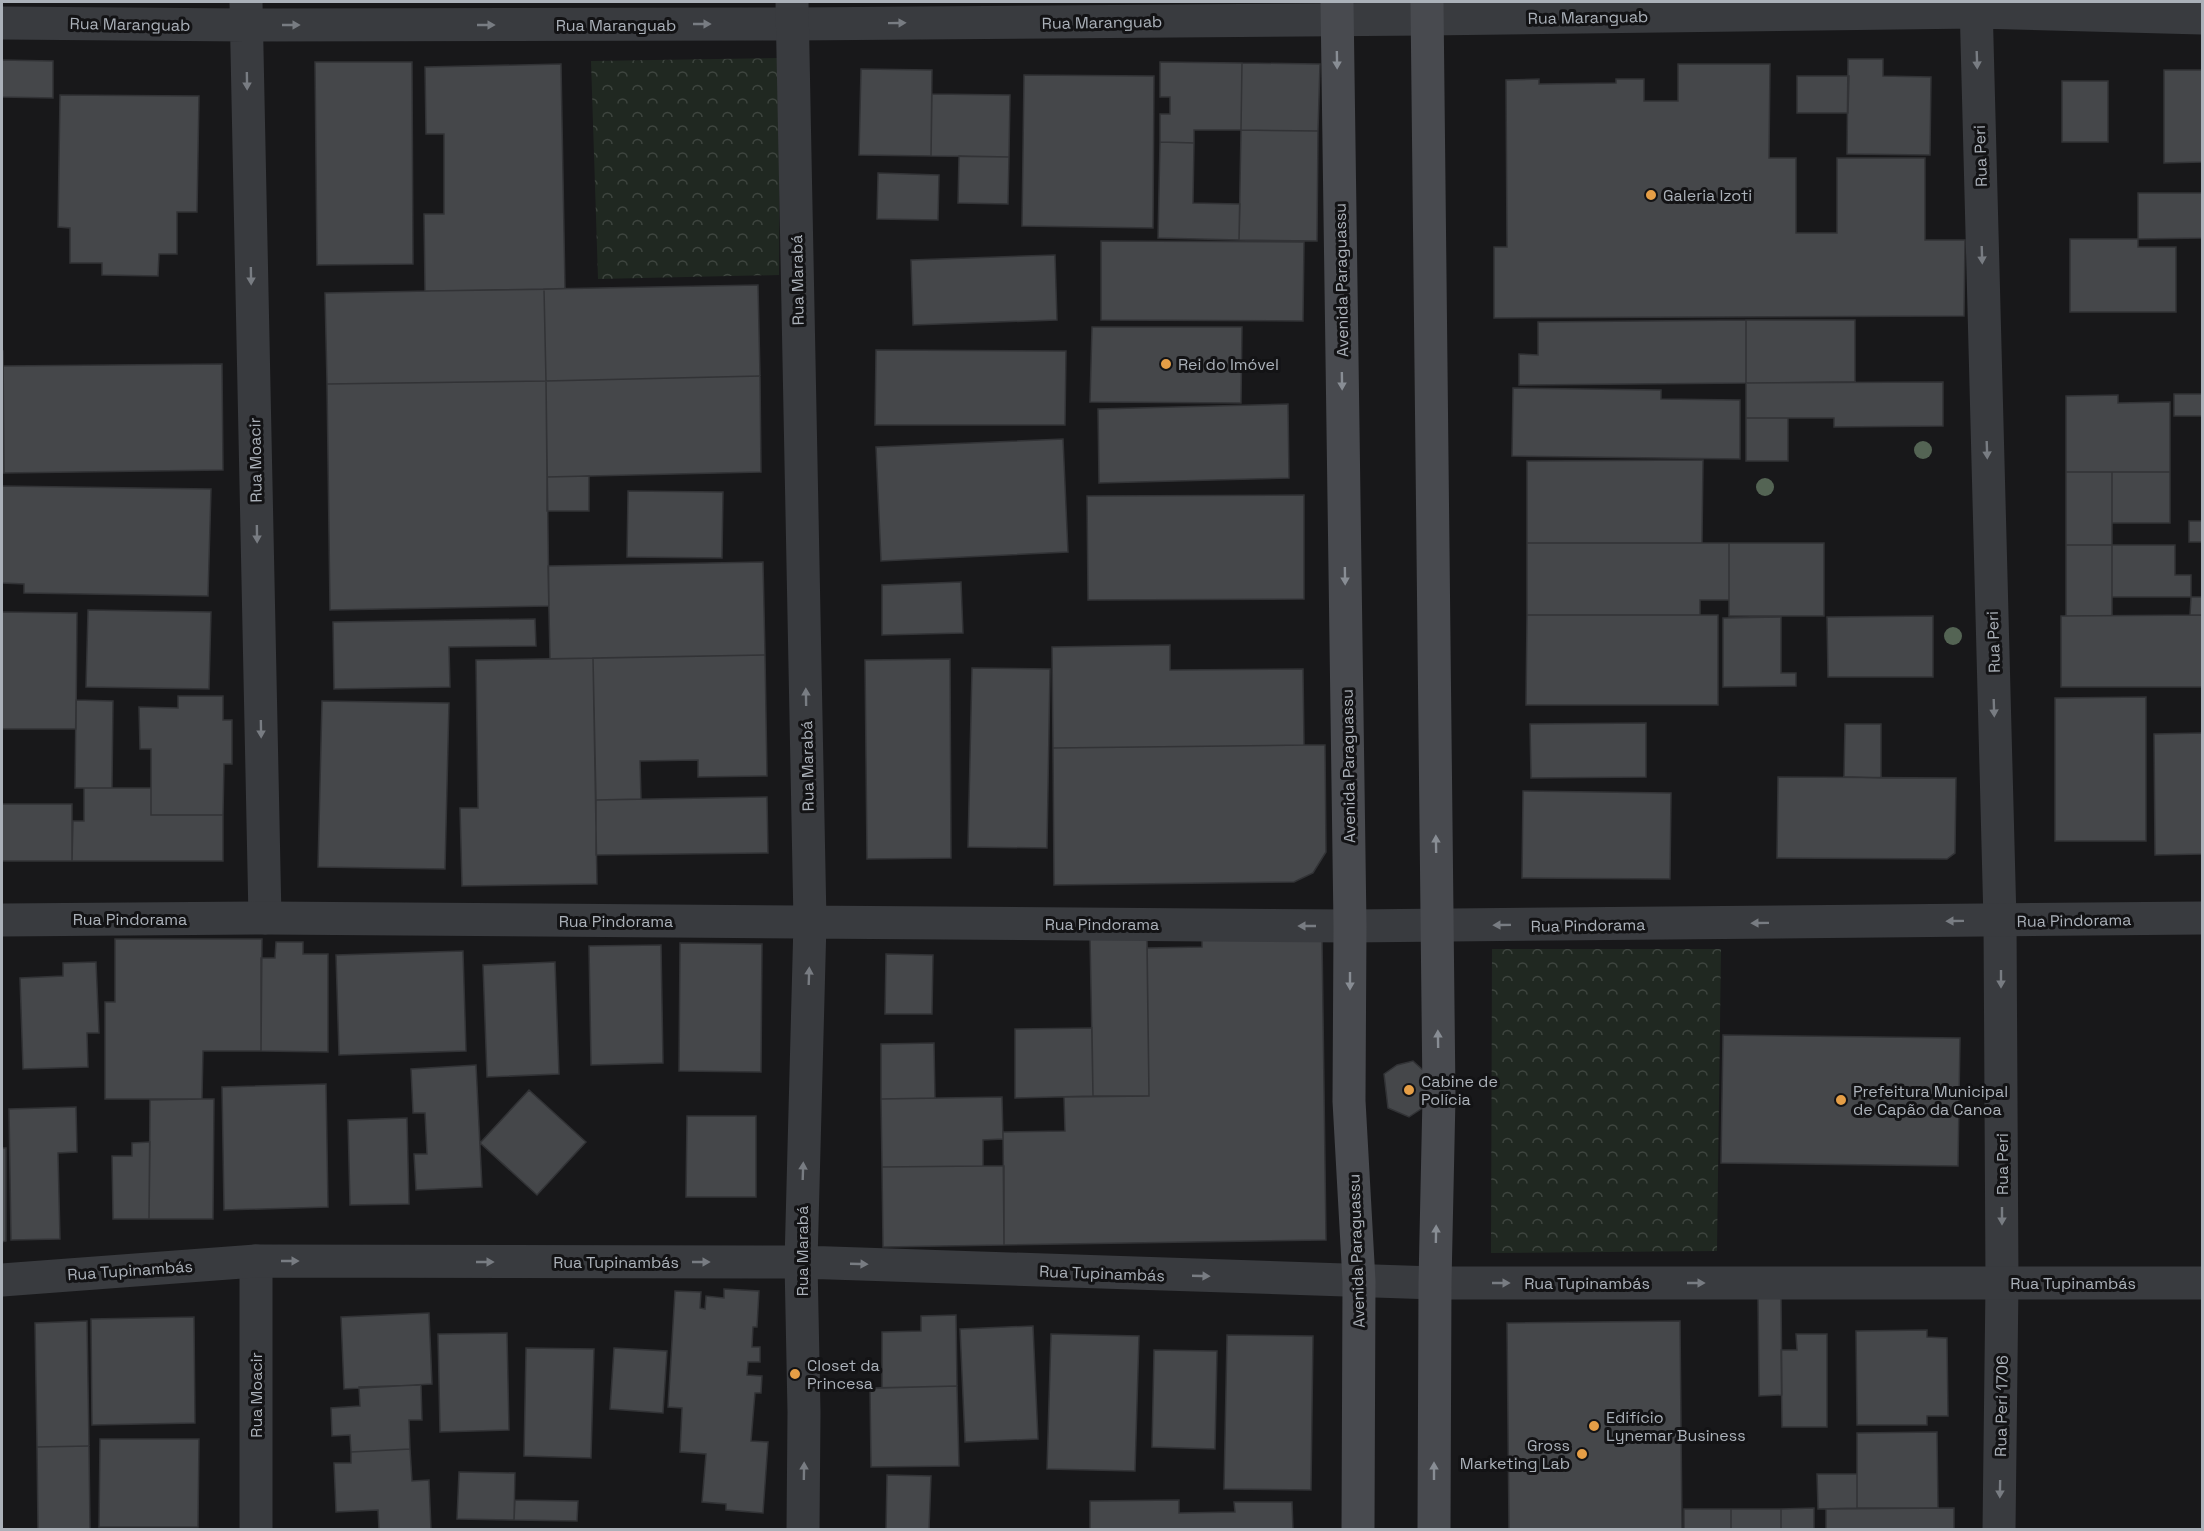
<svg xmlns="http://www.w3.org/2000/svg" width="2204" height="1531" font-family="'Space Grotesk',sans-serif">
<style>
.forest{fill:url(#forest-crowns)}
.building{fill:#45474a;stroke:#323336;stroke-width:1.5}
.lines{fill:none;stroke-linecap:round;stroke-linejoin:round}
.minor{stroke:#393b3f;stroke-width:33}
.tertiary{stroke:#393b3f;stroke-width:33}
.secondary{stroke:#484a4f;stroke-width:33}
.tree{fill:#546454}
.oneway{fill:#787c82}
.oneway2{fill:#888d94}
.poi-dot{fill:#e59e46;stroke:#131315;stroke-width:2}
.labels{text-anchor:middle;stroke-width:6;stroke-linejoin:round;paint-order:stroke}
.street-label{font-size:16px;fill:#abb1b9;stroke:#131315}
.poi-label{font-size:16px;fill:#abb1b9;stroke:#131315;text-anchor:start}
</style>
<defs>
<pattern id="forest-crowns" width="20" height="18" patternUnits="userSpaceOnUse" patternTransform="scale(1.5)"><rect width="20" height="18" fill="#202821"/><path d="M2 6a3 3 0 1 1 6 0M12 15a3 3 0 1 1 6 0" fill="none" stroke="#3e453f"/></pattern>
</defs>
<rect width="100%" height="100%" fill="#18181a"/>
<path class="forest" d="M780 58 779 275 598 279 591 61Z
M1492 949H1721L1717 1251 1491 1253Z"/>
<path class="building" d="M1848 59H1883V76L1931 77 1930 155 1847 154Z
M2 60 53 61V98L2 97Z
M315 62H412L413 264 317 265Z
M1160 62 1242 63 1241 130H1194V143L1160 142V114H1170V97H1160Z
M1242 63 1320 64 1318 131 1241 130Z
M561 64 565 289 425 291 424 214H444V134H426L425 67Z
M1678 64H1770L1769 158H1796V233H1837V158H1925V240H1965L1964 316 1494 318V247H1507L1506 80 1539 79V84L1616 83V79H1644V101H1678Z
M861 69 932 70 931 156 859 155Z
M2164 70H2202V162L2164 163Z
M1024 75 1154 76 1153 228 1022 226Z
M1797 76H1849L1848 113H1797Z
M2062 81H2108V142H2062Z
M932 94 1010 95 1009 157 931 156Z
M60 95 199 96 197 212H177V254H159L158 276 102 275V263H70V228L58 227Z
M1241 130 1318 131 1317 241 1239 240Z
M1160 142 1194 143 1193 203 1240 204 1239 240 1158 238Z
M959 156 1009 157 1008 204 958 203Z
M878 173 939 175 938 220 877 219Z
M2138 193H2202V238L2138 239Z
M2070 239H2138V247H2176V312H2070Z
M1101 241 1304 242 1303 321 1101 320Z
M1055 255 1057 320 913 325 911 260Z
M758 285 760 376 546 381 544 289Z
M544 289 546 381 327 384 325 293Z
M1746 320H1855V382L1746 383Z
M1746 320V383L1519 385V354L1538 355V322Z
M1092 327H1242L1241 403 1090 402Z
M876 350 1066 351 1065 425H875Z
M2 351H3L4 473H2Z
M222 364 223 470 4 473 3 366Z
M760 376 761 472 547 477 546 381Z
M546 381 549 606 330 610 327 384Z
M1943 382V426L1834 427V418H1746V383Z
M1513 388 1661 390V399L1740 400V459L1512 456Z
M2174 394H2202V416H2174Z
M2118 395V403L2170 402V472H2066V396Z
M1288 404 1289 478 1099 483 1098 409Z
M1746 418H1788V461H1746Z
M1063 439 1068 552 881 561 876 447Z
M1703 460 1702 543H1527V461Z
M2066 472H2112V545H2066Z
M2112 472H2170V523H2112Z
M589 476V511H547V477Z
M2 486 211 489 208 596 24 593V584L2 583Z
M628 491 723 492 722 558 627 557Z
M1304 495V599L1088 600 1087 496Z
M2189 521H2202V542H2189Z
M1527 543H1729V600H1700V615H1527Z
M1729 543H1824V616H1729Z
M2066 545H2112V616H2066Z
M2112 545H2175V575H2191V597H2112Z
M763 562 765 655 550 659 548 566Z
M961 582 963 633 882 635V585Z
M2191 597H2202V615H2190Z
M88 610 211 612 209 689 86 687Z
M2 612 77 613 76 729H2Z
M1527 615H1718V705H1526Z
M2202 615V687H2061V616Z
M1933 616V677H1828L1827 617Z
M1781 617V673H1796V686L1723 687V618Z
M535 619 536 646 449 647 450 687 334 689 333 622Z
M1170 645V670L1303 669 1304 745 1053 748 1052 647Z
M765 655 767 776 698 777V760L640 761 641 799 596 800 593 658Z
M593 658 597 884 462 886 460 808H478L476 660Z
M950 659 951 858 867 859 865 660Z
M972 668 1050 669 1047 848 968 847Z
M178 696H223V720H232V764H224L223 815H151V749H140L139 707 178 708Z
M2146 697V841H2055V698Z
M76 700 113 701 112 788H75Z
M322 701 449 703 445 869 318 867Z
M1646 723V777L1531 778 1530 724Z
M1845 724H1881V778L1844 777Z
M2202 733V854L2155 855 2154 734Z
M1304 745H1325L1326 852 1313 873 1294 882 1054 885 1053 748Z
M1778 777 1956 778 1955 853 1947 859 1777 858Z
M84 788H151V815H223V861H72L73 821H84Z
M1523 791 1671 793 1670 879 1522 878Z
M767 797 768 853 596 855V800Z
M2 804H72V861H2Z
M1147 937 1149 1096H1093L1090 938Z
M1322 937 1326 1240 1004 1245 1003 1132 1065 1131 1064 1097 1149 1096 1147 948 1202 947V939Z
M115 939H262L261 1051H203L202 1099H105V1002H115Z
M276 942H303V954H328V1052L261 1051V958H275Z
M680 943 762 944 761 1072 679 1071Z
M661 945 663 1063 591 1065 589 946Z
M463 951 466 1051 339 1055 336 955Z
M886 954 933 955 932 1014H885Z
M96 962 99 1033H87L88 1067 23 1069 20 978 63 976V963Z
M555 962 559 1074 487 1077 483 965Z
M1092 1028 1093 1096 1015 1098V1029Z
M1723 1035 1960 1038 1958 1166 1721 1163Z
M934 1043 935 1098 881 1099V1044Z
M1413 1061 1433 1079V1101L1409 1117 1388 1108 1384 1074 1397 1065Z
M476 1065 482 1187 416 1190 414 1154H427L425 1113H413L411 1069Z
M326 1084 328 1207 224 1210 222 1087Z
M529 1090 586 1142 537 1195 480 1143Z
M1002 1097 1003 1139 983 1140V1166L882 1167 881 1099Z
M202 1099H214L213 1219H149L150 1100Z
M76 1107 77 1152 58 1153 60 1239 11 1240 9 1109Z
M687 1116H756V1197H686Z
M407 1118 409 1204 350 1205 348 1120Z
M150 1142 149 1219H113L112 1156H132V1143Z
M2 1148H6V1241L2 1242Z
M983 1166H1004V1245L883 1247 882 1167Z
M724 1289 759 1291 757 1327H753L752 1347H760V1362H748L747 1375 762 1376 761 1393H755L751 1441 768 1442 763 1513 726 1510V1504L702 1502 706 1454 680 1452 682 1408 668 1407 675 1291 701 1292 700 1308 705 1309 706 1296 724 1298Z
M1758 1297 1781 1298 1782 1395 1759 1396Z
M429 1313 432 1384 344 1389 341 1317Z
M956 1315 957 1386 882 1388V1332L921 1331V1316Z
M194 1317 195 1423 92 1425 91 1319Z
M87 1321 89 1446 37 1447 35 1323Z
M1680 1321 1682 1530H1509L1507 1323Z
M1033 1326 1038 1439 965 1442 960 1329Z
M1927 1330V1337L1947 1338 1948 1416H1927V1425H1857L1856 1331Z
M507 1333 509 1430 440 1432 438 1334Z
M1051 1334 1139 1336 1135 1471 1047 1469Z
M1796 1334H1827V1427H1782L1781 1350H1797Z
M1227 1335 1313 1336 1311 1490 1224 1489Z
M526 1348 594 1349 591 1458 524 1456Z
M614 1348 667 1351 663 1413 610 1409Z
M1154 1350 1217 1351 1215 1449 1152 1447Z
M421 1385 422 1420H409L410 1449 351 1452 350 1435 332 1436 331 1408 360 1406 359 1387Z
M957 1386 959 1466 871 1467 870 1388Z
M1937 1432 1938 1508H1857V1433Z
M100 1439H199L198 1527H99Z
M89 1446 90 1530H38L37 1447Z
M410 1449 412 1481 429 1480 431 1530H379L378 1510 336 1512 334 1463H351V1452Z
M459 1472 515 1473 514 1520 457 1519Z
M1817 1474H1857V1508L1818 1509Z
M887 1475 931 1476 929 1530H886Z
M515 1500 578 1501 577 1521 514 1520Z
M1179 1500V1513L1235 1512 1234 1502H1292L1293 1530H1090V1501Z
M1814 1508V1530H1781V1509Z
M1954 1508V1530H1826V1509Z
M1684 1509H1731V1530H1684Z
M1731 1509H1781V1530H1731Z"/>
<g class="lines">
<path class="minor" d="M246 2 265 918
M1976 2 2000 921 2002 1283 1999 1530
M2 23 246 25 792 24 1427 19 1976 12 2202 18
M256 1261V1530"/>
<path class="tertiary" d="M792 2 810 922 801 1262 804 1412 803 1530
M2 920 265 918 1350 926 2202 918
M2 1280 256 1261 801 1262 1435 1283H2202"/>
<path class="secondary" d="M1337 2 1350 926 1349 1101 1359 1281 1358 1530
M1427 2 1439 1097 1435 1283 1434 1530"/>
</g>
<g class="tree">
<circle cx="1923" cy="450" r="9"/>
<circle cx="1765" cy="487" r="9"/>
<circle cx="1953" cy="636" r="9"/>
</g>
<defs><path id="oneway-solid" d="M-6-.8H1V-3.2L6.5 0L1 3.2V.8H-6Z" transform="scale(1.5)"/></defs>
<g class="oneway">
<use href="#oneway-solid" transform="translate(897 23) rotate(-1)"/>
<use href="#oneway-solid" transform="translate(702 24)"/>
<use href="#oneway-solid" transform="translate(291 25)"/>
<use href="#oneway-solid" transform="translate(486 25)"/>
<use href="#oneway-solid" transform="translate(1977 60) rotate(88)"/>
<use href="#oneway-solid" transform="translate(247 81) rotate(89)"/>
<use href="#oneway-solid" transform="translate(1982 255) rotate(88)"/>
<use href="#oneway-solid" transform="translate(251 276) rotate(89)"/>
<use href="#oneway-solid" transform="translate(1987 450) rotate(88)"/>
<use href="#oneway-solid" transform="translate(257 534) rotate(89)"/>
<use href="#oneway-solid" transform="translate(806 697) rotate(-91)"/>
<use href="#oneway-solid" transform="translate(1994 708) rotate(88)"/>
<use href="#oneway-solid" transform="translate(261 729) rotate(89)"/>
<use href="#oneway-solid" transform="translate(1955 921) rotate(179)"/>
<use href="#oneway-solid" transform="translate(1760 923) rotate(179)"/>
<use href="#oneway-solid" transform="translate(1502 925) rotate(179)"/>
<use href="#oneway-solid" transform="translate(1307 926) rotate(-180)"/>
<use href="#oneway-solid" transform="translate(809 976) rotate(-88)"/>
<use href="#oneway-solid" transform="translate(2001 979) rotate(90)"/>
<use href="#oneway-solid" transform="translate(803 1171) rotate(-88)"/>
<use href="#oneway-solid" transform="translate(2002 1216) rotate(90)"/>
<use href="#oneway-solid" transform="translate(290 1261)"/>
<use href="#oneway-solid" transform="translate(485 1262)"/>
<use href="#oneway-solid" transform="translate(701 1262)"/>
<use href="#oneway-solid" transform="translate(859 1264) rotate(2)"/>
<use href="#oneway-solid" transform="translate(1201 1276) rotate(2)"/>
<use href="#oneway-solid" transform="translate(1501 1283)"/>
<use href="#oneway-solid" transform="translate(1696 1283)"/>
<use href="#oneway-solid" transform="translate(804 1471) rotate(-89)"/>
<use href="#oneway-solid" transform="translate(2000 1489) rotate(91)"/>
</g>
<g class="oneway2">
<use href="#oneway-solid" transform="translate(1337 60) rotate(89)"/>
<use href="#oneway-solid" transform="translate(1342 381) rotate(89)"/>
<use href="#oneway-solid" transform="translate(1345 576) rotate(89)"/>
<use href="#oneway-solid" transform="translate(1436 844) rotate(-91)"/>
<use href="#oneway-solid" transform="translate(1350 981) rotate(90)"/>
<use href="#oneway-solid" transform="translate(1438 1039) rotate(-91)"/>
<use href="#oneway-solid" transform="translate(1436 1234) rotate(-89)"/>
<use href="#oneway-solid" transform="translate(1434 1471) rotate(-90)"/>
</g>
<g class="poi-dot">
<circle cx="1651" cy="195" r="6"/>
<circle cx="1166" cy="364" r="6"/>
<circle cx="1409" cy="1090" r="6"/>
<circle cx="1841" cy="1100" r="6"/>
<circle cx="795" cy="1374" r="6"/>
<circle cx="1594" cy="1426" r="6"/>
<circle cx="1582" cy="1454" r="6"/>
</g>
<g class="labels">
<g class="street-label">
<text transform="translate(1588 17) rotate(-1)" y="6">Rua Maranguab</text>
<text transform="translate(1102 22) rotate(-1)" y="6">Rua Maranguab</text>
<text transform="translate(130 24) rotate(1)" y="6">Rua Maranguab</text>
<text x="616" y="31">Rua Maranguab</text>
<text transform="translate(1980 156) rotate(-92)" y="6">Rua Peri</text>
<text transform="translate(797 280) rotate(-91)" y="6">Rua Marabá</text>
<text transform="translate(1341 280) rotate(-91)" y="6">Avenida Paraguassu</text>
<text transform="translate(255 460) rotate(-91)" y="6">Rua Moacir</text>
<text transform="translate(1993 642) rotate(-92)" y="6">Rua Peri</text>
<text transform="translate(807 766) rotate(-91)" y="6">Rua Marabá</text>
<text transform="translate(1348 766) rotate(-91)" y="6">Avenida Paraguassu</text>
<text x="130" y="925">Rua Pindorama</text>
<text transform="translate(2074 920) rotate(-1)" y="6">Rua Pindorama</text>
<text x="616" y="927">Rua Pindorama</text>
<text x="1102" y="930">Rua Pindorama</text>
<text transform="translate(1588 925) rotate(-1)" y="6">Rua Pindorama</text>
<text transform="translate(2002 1164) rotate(-90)" y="6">Rua Peri</text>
<text transform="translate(802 1251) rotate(-90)" y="6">Rua Marabá</text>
<text transform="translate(1356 1251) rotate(-92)" y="6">Avenida Paraguassu</text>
<text x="616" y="1268">Rua Tupinambás</text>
<text transform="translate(130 1270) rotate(-4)" y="6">Rua Tupinambás</text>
<text transform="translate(1102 1273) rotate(2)" y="6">Rua Tupinambás</text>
<text x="1587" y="1289">Rua Tupinambás</text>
<text x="2073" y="1289">Rua Tupinambás</text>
<text transform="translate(256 1395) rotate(-90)" y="6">Rua Moacir</text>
<text transform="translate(2001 1406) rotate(-89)" y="6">Rua Peri 1706</text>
</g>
<g class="poi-label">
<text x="1663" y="201">Galeria Izoti</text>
<text x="1178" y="370">Rei do Imóvel</text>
<text x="1421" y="1087">Cabine de<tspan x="1421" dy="18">Polícia</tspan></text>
<text x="1853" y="1097">Prefeitura Municipal<tspan x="1853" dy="18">de Capão da Canoa</tspan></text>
<text x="807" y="1371">Closet da<tspan x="807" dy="18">Princesa</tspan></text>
<text x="1606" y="1423">Edifício<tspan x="1606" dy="18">Lynemar Business</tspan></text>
<text x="1570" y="1451" text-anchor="end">Gross<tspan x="1570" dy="18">Marketing Lab</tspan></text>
</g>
</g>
<rect width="2204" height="1531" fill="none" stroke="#abb1b9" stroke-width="6"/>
</svg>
